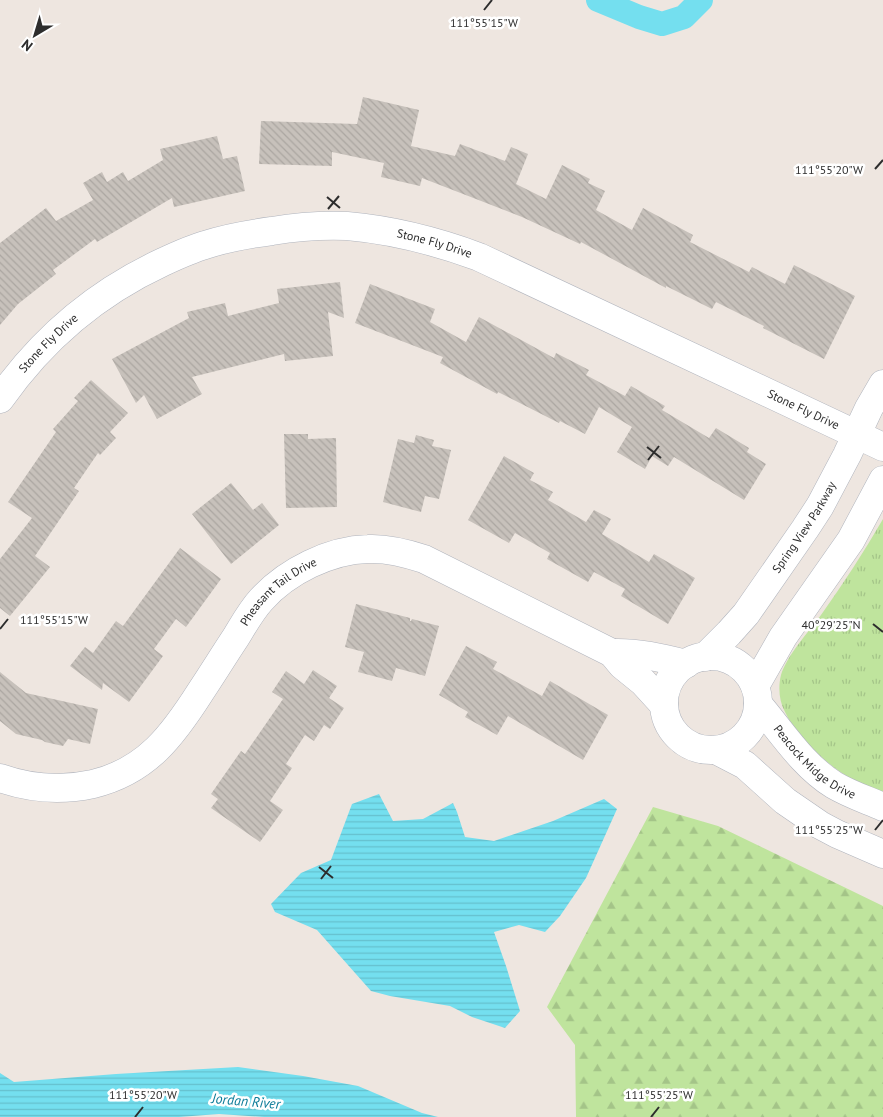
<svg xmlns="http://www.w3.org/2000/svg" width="883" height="1117" font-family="'PT Sans',sans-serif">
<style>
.grass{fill:url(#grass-tufts)}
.forest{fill:url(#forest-firs)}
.water{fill:url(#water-rules)}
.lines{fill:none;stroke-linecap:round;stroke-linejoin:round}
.canal{stroke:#74dfef;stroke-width:24}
.building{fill:url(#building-back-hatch)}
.minor-casing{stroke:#b0b4bd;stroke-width:29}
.minor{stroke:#fff;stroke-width:28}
.ticks{fill:none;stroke:#2d2d2d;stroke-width:2}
.labels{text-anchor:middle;stroke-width:5;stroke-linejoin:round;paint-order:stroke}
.street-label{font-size:12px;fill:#2d2d2d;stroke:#fff}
.water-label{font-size:14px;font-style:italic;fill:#0e7c99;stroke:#fff}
.ticks-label{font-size:12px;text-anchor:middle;fill:#2d2d2d;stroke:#fff;stroke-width:5;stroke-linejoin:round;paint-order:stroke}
</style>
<defs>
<pattern id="grass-tufts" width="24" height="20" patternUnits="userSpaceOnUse" patternTransform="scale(1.25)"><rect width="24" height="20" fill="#bfe49d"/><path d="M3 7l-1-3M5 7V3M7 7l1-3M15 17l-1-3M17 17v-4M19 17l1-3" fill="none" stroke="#a4c488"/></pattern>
<pattern id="forest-firs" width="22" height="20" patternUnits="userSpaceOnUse" patternTransform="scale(1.25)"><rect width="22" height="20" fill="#bfe49d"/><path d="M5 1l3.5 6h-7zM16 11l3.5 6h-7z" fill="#a4c488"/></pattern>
<pattern id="water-rules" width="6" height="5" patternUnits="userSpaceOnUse" patternTransform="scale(1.25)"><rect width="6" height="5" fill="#74dfef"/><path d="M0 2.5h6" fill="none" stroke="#65c0cd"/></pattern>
<pattern id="building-back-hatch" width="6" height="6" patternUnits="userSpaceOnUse" patternTransform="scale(1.25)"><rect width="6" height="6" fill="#c7c1bb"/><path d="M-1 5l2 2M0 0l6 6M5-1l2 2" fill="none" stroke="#aba6a1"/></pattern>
</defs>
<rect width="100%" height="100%" fill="#eee6e0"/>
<path class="grass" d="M883 519V793C874 789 864 786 855 781 829 767 798 739 785 712 779 701 778 687 781 675 786 657 809 631 821 615 843 584 864 552 883 519Z"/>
<path class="forest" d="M653 807 718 826 883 906V1117H576L575 1045 547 1007Z"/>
<path class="water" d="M379 794 393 821 423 819 453 803 457 812 465 837 494 841 553 821 604 799 617 809 586 878 560 916 545 932 519 925 494 932 506 966 520 1011 505 1028 472 1017 450 1006 390 996 371 991 317 930 275 912 271 904 301 873 331 860 352 804Z
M238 1067 303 1076 358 1086 422 1113 438 1117H264L219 1114 179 1117H0V1073L14 1082 116 1074Z"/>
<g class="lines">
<path class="canal" d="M598 0 639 17 662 24 684 17 701 0"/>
</g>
<path class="building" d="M363 97 419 110 411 146 455 156 460 144 505 161 511 147 528 154 516 184 546 199 562 165 590 179 588 183 605 191 596 210 632 230 643 208 693 235 690 242 749 272 752 267 785 284 794 265 855 296 824 359 763 328 764 326 716 302 712 309 666 286V288L581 242 580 244 522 217 422 178 420 186 381 177 384 163 332 152V166L259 164 261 121 357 124Z
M217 136 223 159 237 156 245 191 174 207 172 198 97 242 95 239 53 270 56 274 18 304 0 325V243L46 208 56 221 93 200 83 183 102 172 107 182 123 172 128 181 163 160 160 149Z
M340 282 344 318 328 312 333 356 285 361 284 354 192 377 202 394 157 419 144 395 136 403 112 359 189 318 187 312 225 303 228 316 279 303 277 289Z
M370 284 435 309 430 322 466 342 479 317 554 358 556 353 589 370 586 375 625 396 631 386 665 406 662 410 709 438 716 428 749 448 747 452 766 464 744 500 674 457 668 466 652 456 645 469 617 452 632 427 599 407 585 434 560 421 559 423 498 392 497 394 440 363 443 357 355 323Z
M91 380 128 413 110 432 116 438 100 455 98 453 74 488 79 491 35 556 50 567 10 616 0 608V559L32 518 8 502 56 432 53 429 78 401 74 398Z
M284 434H308V439L336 438 337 507 286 508Z
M416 435 434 440 432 446 451 450 439 499 425 496 421 512 383 502 398 439 414 443Z
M504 456 534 473 530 480 553 492 548 500 586 522 594 510 611 519 602 534 649 562 654 554 695 578 668 624 621 596 625 589 594 572 588 582 547 559 550 553 515 533 509 543 468 520Z
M231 483 253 510 262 503 279 525 231 564 192 514Z
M180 548 221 579 186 627 176 619 154 649 163 656 129 702 103 683 102 690 70 666 85 647 93 653 116 621 123 626Z
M356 604 410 618V621H411L412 619 439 626 425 676 396 668 392 681 358 672 364 652 345 647Z
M466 646 497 662 493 669 542 696 550 681 608 715 583 760 508 716 497 735 465 717 468 712 439 695Z
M313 670 337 686 329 698 344 708 330 729 324 725 314 741 305 735 286 764 292 768 270 801 283 810 260 842 211 808 218 799 211 794 241 751 245 754 283 699 272 692 286 671 304 684Z
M0 672 26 693 98 709 90 744 68 739 63 746 45 742 42 740 16 734 0 721Z"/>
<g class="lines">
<g class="minor-casing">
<g id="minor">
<path id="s1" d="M0 399C42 339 96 293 163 262 176 256 191 249 205 245 226 238 249 234 272 231 296 227 322 225 347 226 393 230 436 241 479 257L883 447"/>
<path d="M612 653C637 652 662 658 686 664"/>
<circle cx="711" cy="703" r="47"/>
<path id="s2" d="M705 657 729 633 746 614 805 529 820 506 847 455 869 408 883 384"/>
<path d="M755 686 783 637 851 540 883 480"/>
<path id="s3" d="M758 704C782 732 802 765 834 785 849 794 867 800 883 807"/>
<path d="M716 750 745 765 785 801 820 825 837 834 883 854"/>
<path id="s4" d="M0 778C31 789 61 791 93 784 147 771 173 735 201 691 213 673 224 655 236 637 244 624 251 611 261 600 287 571 330 550 368 549 387 548 406 553 424 559L612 653 622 665 643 682 664 705"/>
</g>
</g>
<use href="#minor" class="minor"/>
</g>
<path class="ticks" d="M484 10 492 0M875 169 883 160M327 197 340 208M328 209 339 196M647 447 661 458M648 460 659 446M873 624 883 632M0 629 8 619M875 830 883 820M319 867 333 878M321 879 331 866M135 1117 143 1107M651 1117 659 1107"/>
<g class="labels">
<g class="street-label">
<text dy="4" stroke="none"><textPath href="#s1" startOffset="494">Stone Fly Drive</textPath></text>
<text dy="4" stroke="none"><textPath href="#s1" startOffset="74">Stone Fly Drive</textPath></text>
<text dy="4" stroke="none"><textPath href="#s1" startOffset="899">Stone Fly Drive</textPath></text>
<text dy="4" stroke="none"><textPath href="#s2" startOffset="164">Spring View Parkway</textPath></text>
<text dy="4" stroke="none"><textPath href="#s4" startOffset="369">Pheasant Tail Drive</textPath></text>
<text dy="4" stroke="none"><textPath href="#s3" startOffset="82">Peacock Midge Drive</textPath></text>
</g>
<g class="water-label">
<text transform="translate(246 1101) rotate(5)" y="5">Jordan River</text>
</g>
</g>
<g class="ticks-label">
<text x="484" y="27">111°55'15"W</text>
<text x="829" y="174">111°55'20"W</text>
<text x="54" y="624">111°55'15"W</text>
<text x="831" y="629">40°29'25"N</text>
<text x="829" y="834">111°55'25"W</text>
<text x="143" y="1099">111°55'20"W</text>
<text x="659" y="1099">111°55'25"W</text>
</g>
<g transform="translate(35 35) rotate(218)" stroke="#ffffff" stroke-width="4" paint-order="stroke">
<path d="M0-4L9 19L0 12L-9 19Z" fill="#2d2d2d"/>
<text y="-8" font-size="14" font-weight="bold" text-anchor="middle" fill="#2d2d2d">N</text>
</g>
</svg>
